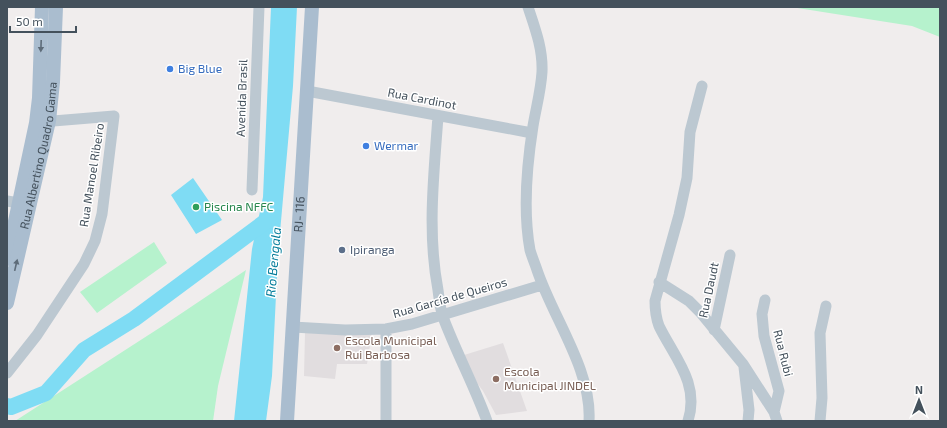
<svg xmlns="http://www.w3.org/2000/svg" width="947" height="428" font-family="'Exo 2',sans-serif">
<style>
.education{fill:#e1dddf}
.green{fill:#b6f2cd}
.water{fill:#7fdcf4}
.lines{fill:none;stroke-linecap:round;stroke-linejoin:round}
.river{stroke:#7fdcf4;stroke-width:16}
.minor{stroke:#bcc8d1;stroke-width:11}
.major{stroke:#aabdcf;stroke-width:14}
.oneway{fill:#5e6c79}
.shop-dot{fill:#3f7fe0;stroke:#fff;stroke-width:1.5}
.leisure-dot{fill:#2e9e5b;stroke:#fff;stroke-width:1.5}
.service-dot{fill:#5c6f8a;stroke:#fff;stroke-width:1.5}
.education-dot{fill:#8d6e63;stroke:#fff;stroke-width:1.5}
.labels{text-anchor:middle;stroke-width:3;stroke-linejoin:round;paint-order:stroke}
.shop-label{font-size:12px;fill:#366cbe;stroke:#fff;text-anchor:start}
.street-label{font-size:12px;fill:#44515c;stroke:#fff}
.leisure-label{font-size:12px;fill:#27864d;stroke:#fff;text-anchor:start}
.service-label{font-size:12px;fill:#4e5e75;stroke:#fff;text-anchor:start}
.education-label{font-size:12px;fill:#785e54;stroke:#fff;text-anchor:start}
.water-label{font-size:13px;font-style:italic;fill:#037c9a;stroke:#fff}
</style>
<rect width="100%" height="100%" fill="#f0eded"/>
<path class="education" d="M305 333H372L367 364H337L335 379 304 376Z
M503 343 527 411 496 415 483 391 477 383 464 355Z"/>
<path class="green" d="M791 7H940V37L912 26Z
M154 242 167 263 97 313 80 292Z
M246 270 218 386 213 421H15L164 325Z"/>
<path class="water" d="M271 7H297L293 86 278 255 272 376 266 421H234L252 249 263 197Z
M193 178 222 220 196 234 171 195Z"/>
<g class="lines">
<path class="river" d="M7 406 11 407 46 393 84 350 134 319 273 216"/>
<path class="minor" d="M528 7C535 28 543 49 542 72 541 90 536 108 533 126 527 164 523 212 530 250 532 257 535 264 537 270 553 318 592 370 589 421
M307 91 532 133
M438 116C434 174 427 232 438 290 439 298 440 308 443 317 456 352 474 385 487 421
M252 190 259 7
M7 201 19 203
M659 282 689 301 700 312 743 364 774 412 777 421
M765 300 762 314 764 336 779 391 774 412
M293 327 345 330 386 329 412 324 542 285
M386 329V421
M714 330 730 255
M744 367 749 410 748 421
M7 373 37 335 84 264 95 241 102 214 114 116 41 122
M688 421C700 383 674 357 659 326 656 318 655 309 655 301L679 215 687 178 690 132 702 86
M820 421 822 398 820 333 826 306"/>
<g class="major">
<path d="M7 259 36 123 39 98 42 7"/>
<path id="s1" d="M7 303 49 121 53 82 56 7"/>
<path id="s2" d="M287 421 312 7"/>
</g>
</g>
<defs><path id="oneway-solid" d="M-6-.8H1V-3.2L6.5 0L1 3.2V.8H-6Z"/></defs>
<g class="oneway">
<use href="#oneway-solid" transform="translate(41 46) rotate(92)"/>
<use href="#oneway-solid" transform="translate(16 265) rotate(-77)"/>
</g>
<g class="shop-dot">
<circle cx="170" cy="69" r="4"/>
<circle cx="366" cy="146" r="4"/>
</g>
<circle class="leisure-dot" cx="196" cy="207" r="4"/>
<circle class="service-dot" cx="342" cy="250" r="4"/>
<g class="education-dot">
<circle cx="337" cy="348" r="4"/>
<circle cx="496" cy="379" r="4"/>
</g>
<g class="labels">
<g class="shop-label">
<text x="178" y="73">Big Blue</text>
<text x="374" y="150">Wermar</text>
</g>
<g class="street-label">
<text transform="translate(242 98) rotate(-88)" y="4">Avenida Brasil</text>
<text transform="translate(422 99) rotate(11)" y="4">Rua Cardinot</text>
<text dy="4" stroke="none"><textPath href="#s1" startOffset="151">Rua Albertino Quadro Gama</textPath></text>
<text transform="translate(92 175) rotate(-81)" y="4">Rua Manoel Ribeiro</text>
<text dy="4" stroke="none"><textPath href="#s2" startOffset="207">RJ- 116</textPath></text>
<text transform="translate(709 290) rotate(-78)" y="4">Rua Daudt</text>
<text transform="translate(450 298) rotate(-16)" y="4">Rua García de Queiros</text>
<text transform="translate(783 353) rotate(76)" y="4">Rua Rubi</text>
</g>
<g class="leisure-label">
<text x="204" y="211">Piscina NFFC</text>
</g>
<g class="service-label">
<text x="350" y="254">Ipiranga</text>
</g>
<g class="education-label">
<text x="345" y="345">Escola Municipal<tspan x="345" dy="14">Rui Barbosa</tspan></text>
<text x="504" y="376">Escola<tspan x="504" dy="14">Municipal JINDEL</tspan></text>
</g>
<g class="water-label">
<text transform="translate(273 262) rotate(-85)" y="5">Rio Bengala</text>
</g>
</g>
<rect width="947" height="428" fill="none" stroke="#44515c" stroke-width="16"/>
<g transform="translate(919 400)" stroke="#ffffff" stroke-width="3" paint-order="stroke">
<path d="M0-3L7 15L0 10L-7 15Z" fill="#44515c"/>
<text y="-6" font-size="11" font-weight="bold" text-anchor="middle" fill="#44515c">N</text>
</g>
<path d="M10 26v6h66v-6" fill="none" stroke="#44515c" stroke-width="2"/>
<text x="16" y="26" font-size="12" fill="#44515c" stroke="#ffffff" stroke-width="3" paint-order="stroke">50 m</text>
</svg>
